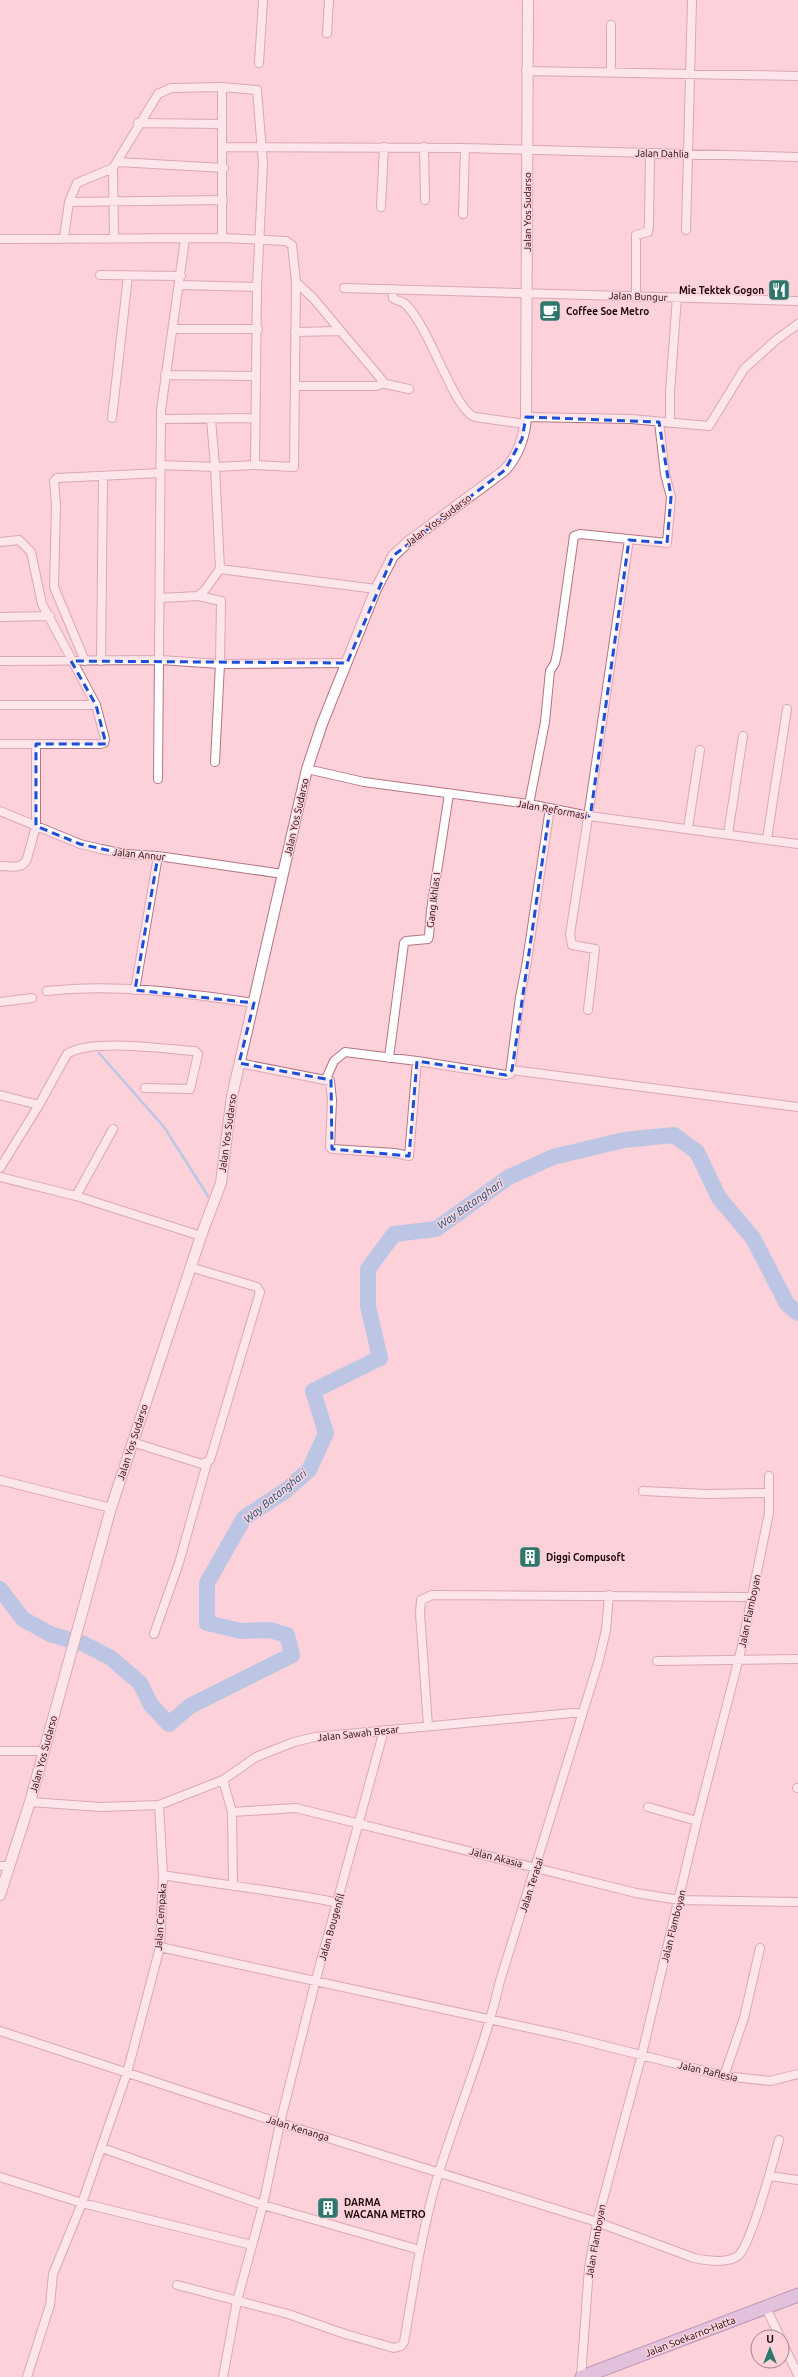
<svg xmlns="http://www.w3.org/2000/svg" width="798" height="2377" font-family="Ubuntu,sans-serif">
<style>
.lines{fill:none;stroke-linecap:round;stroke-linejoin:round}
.stream{stroke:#6fb8f0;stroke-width:2.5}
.river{stroke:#6fb8f0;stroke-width:16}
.minor-casing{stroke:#b47484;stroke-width:10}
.tertiary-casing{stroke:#b47484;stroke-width:12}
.primary-casing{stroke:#705089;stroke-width:15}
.minor{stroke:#fff;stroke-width:8}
.tertiary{stroke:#fff;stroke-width:10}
.primary{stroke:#c4aee0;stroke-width:13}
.marked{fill:none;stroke:#1d4ed8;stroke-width:3;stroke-dasharray:8 5;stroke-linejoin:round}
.labels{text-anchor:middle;stroke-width:3;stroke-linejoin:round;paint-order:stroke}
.street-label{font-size:10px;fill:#1c060c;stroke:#fcd1da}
.poi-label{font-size:10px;font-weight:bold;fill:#1c060c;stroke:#fcd1da;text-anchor:start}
.water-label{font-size:11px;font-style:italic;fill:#03517e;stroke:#fcd1da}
</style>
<rect width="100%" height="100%" fill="#fcd1da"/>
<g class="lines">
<path class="stream" d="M99 1053 164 1127 208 1196"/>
<path class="river" d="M0 1589 23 1619 50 1634 84 1644 111 1658 140 1683 151 1705 169 1724 190 1706 292 1655 287 1635 270 1630 241 1631 207 1623V1583L244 1518 285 1491 309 1470 326 1433 313 1391 380 1358 368 1306V1269L394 1234 436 1229 509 1177 553 1157 624 1140 674 1135 697 1152 719 1198 753 1238 787 1304 798 1313"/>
<g class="minor-casing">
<path id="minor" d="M611 25V72
M327 33 329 0
M259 63 263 0
M526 71 798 76
M222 87V238
M138 123 222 124
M222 147 465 148 798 157
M424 147 425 200
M118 162 224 168
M113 168 114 238
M69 202 223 200
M381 207 384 147
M463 214 465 148
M686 230 692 0
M64 237 69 202 77 183 113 168 158 94 171 88 222 87 257 90 263 164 257 287 255 465
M0 239 222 238 286 241 292 245 296 282 294 467 255 465 215 467 220 569 204 591 198 596 160 598
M100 275 181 276
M180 285 257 287
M344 288 798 301
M392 289 393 298C396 301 401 301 404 303 428 322 454 411 475 417L525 424
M636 296V235L648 232 649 225 650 153
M174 329H258
M295 332 339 331
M165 375 256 376
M381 383 409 389
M295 386H376L381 384 382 380 313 298 296 282
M526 417 631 419 709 426 744 369 776 340 798 324
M112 418 128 276
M161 419 255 418
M670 423V392L677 297
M160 465 215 467 211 419
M0 542 19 540 31 552 42 604 96 705 105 739 104 743 100 744H0
M220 569 376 589
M198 596 221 601 220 664 215 762
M0 617 50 616
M0 661 160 660 220 664 347 663
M85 661 54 587 56 504 54 481 57 478 160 473
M101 661 103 476
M0 705H96
M307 769 364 782 529 804 589 816 798 844
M158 779 161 410 185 239
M529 804 545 722 550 671 555 663 558 649 574 536 580 534 667 543 671 497 665 474 659 422
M0 811 80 844 101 849 125 854 158 856 283 874
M688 828 700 750
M728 834 743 736
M767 839 787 709
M0 866C10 866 22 870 27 859L36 826V744
M135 990 158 856
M47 991C115 983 186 993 254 1003
M0 1002 32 998
M588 1010 595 949 572 945 570 934C591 803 609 671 629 540
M389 1058 404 943 406 941 428 939 429 936 431 910 449 794
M239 1063 330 1081 332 1100 330 1147 332 1149 395 1153 409 1156 417 1061
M512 1070 798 1107
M326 1079 334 1061 345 1052 417 1061 506 1075 510 1074 520 997 526 967 550 808
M0 1095 39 1105 0 1168
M39 1105 67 1054C91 1038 164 1049 195 1051L198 1054 190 1089 145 1088
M0 1177 76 1196 201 1236
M76 1196 113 1129
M132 1442 202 1464 210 1460 260 1292 257 1287 190 1267
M0 1480 111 1508
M643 1491 707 1494 769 1493
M154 1634 179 1563 207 1463
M657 1661 798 1659
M428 1726 420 1613 421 1600 432 1595 752 1597
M0 1751H45
M223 1780 232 1812 296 1808 636 1893 679 1900 798 1902
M797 1788H798
M30 1802 101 1807 159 1805 223 1780 256 1757 294 1742 315 1737 572 1713H581
M648 1807 697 1821
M232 1812 233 1886
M0 1866H8
M163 1875C222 1885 281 1891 339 1903
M160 1947 566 2036 724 2076 770 2081 798 2074
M0 2031 280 2123 597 2222 694 2258C706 2261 729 2264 739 2255 752 2241 773 2162 779 2140
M724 2076 744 2018 760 1948
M102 2148 263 2205 420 2250
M770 2176 798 2180
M0 2177 82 2203 252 2245
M177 2285 288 2314 345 2334 394 2348 401 2346 404 2342C414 2285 422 2228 439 2172 459 2108 485 2046 500 1981L599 1660 606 1630 609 1595
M766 2308 780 2337
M782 2342 798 2375
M27 2377 50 2305 53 2274 82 2203 127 2073 160 1947 163 1875 159 1805
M223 2377 237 2301 263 2205 280 2123 315 1983 384 1730
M581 2377 589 2268 597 2222 642 2054 697 1821 741 1650 769 1513V1476"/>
</g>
<g class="tertiary-casing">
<path id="tertiary" d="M0 1895 30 1802 111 1508 201 1236 221 1183 232 1096 307 769 322 724 376 589 393 556 408 542 505 470C518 456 525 435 526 417L528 0"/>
</g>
<g class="primary-casing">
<path id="primary" d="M582 2377 798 2295"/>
</g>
<use href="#minor" class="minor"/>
<use href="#tertiary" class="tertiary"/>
<use href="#primary" class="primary"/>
</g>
<path d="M0 0H798V2377H0ZM526 417 659 422 671 497 667 543 629 540 591 811 589 816 550 808 512 1070 506 1075 417 1061 409 1156 332 1149 331 1080 239 1063 254 1003 135 990 158 856 125 854 80 844 36 826V744H106L96 705 71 661 347 663 393 556 505 470 522 439Z" fill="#fcd1da" fill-opacity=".55" fill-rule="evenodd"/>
<path class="marked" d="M526 417 659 422 671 497 667 543 629 540 591 811 589 816 550 808 512 1070 506 1075 417 1061 409 1156 332 1149 331 1080 239 1063 254 1003 135 990 158 856 125 854 80 844 36 826V744H106L96 705 71 661 347 663 393 556 505 470 522 439Z"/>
<defs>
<g id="restaurant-square" transform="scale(1.15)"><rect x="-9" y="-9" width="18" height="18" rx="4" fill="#2f766d" stroke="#fcd1da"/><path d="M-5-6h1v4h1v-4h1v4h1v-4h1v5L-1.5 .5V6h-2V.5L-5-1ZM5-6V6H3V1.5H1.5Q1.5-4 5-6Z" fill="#fff"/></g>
<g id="cafe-square" transform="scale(1.15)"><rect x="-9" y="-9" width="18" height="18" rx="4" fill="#2f766d" stroke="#fcd1da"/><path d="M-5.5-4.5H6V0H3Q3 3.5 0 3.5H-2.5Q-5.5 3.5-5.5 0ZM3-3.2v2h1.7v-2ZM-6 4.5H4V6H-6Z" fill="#fff"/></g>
<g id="building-square" transform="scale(1.15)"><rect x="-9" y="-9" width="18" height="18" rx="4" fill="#2f766d" stroke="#fcd1da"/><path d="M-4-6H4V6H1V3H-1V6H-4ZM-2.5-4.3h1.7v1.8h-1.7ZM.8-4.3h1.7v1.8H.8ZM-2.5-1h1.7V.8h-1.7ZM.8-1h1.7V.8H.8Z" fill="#fff"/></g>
</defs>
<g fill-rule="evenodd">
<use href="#restaurant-square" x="779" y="290"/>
<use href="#cafe-square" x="550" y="311"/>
<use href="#building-square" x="530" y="1557"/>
<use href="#building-square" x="328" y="2208"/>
</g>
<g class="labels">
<g class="street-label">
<text transform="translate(662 153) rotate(1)" y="4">Jalan Dahlia</text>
<text transform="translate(527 212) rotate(-90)" y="4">Jalan Yos Sudarso</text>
<text transform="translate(638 296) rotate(2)" y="4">Jalan Bungur</text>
<text transform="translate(438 520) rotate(-37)" y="4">Jalan Yos Sudarso</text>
<text transform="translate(552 809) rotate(10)" y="4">Jalan Reformasi</text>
<text transform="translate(296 817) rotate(-77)" y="4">Jalan Yos Sudarso</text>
<text transform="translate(139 854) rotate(6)" y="4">Jalan Annur</text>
<text transform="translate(433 900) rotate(-83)" y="4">Gang Ikhlas I</text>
<text transform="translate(227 1133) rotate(-82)" y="4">Jalan Yos Sudarso</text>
<text transform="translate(132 1442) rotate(-72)" y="4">Jalan Yos Sudarso</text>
<text transform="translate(749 1611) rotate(-78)" y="4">Jalan Flamboyan</text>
<text transform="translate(358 1733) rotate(-6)" y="4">Jalan Sawah Besar</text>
<text transform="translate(43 1754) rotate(-75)" y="4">Jalan Yos Sudarso</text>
<text transform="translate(496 1857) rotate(14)" y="4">Jalan Akasia</text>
<text transform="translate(531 1885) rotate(-72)" y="4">Jalan Teratai</text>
<text transform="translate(160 1917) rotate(-86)" y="4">Jalan Cempaka</text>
<text transform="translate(673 1926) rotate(-76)" y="4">Jalan Flamboyan</text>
<text transform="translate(331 1927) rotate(-74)" y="4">Jalan Bougenfil</text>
<text transform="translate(708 2071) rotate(13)" y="4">Jalan Raflesia</text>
<text transform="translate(298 2128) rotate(17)" y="4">Jalan Kenanga</text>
<text transform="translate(595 2241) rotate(-80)" y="4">Jalan Flamboyan</text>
<text transform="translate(690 2336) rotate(-21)" y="4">Jalan Soekarno-Hatta</text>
</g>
<g class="poi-label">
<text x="764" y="294" text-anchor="end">Mie Tektek Gogon</text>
<text x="566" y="315">Coffee Soe Metro</text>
<text x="546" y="1561">Diggi Compusoft</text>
<text x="344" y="2206">DARMA<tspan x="344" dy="12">WACANA METRO</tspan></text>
</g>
<g class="water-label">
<text transform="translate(470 1204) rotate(-35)" y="4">Way Batanghari</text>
<text transform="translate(275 1496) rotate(-39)" y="4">Way Batanghari</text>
</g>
</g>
<g transform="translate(770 2349)"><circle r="19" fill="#fcd1da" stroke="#a28088"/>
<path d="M0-3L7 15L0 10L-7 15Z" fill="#2f766d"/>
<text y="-6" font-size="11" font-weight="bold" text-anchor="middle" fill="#1c060c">U</text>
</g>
</svg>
